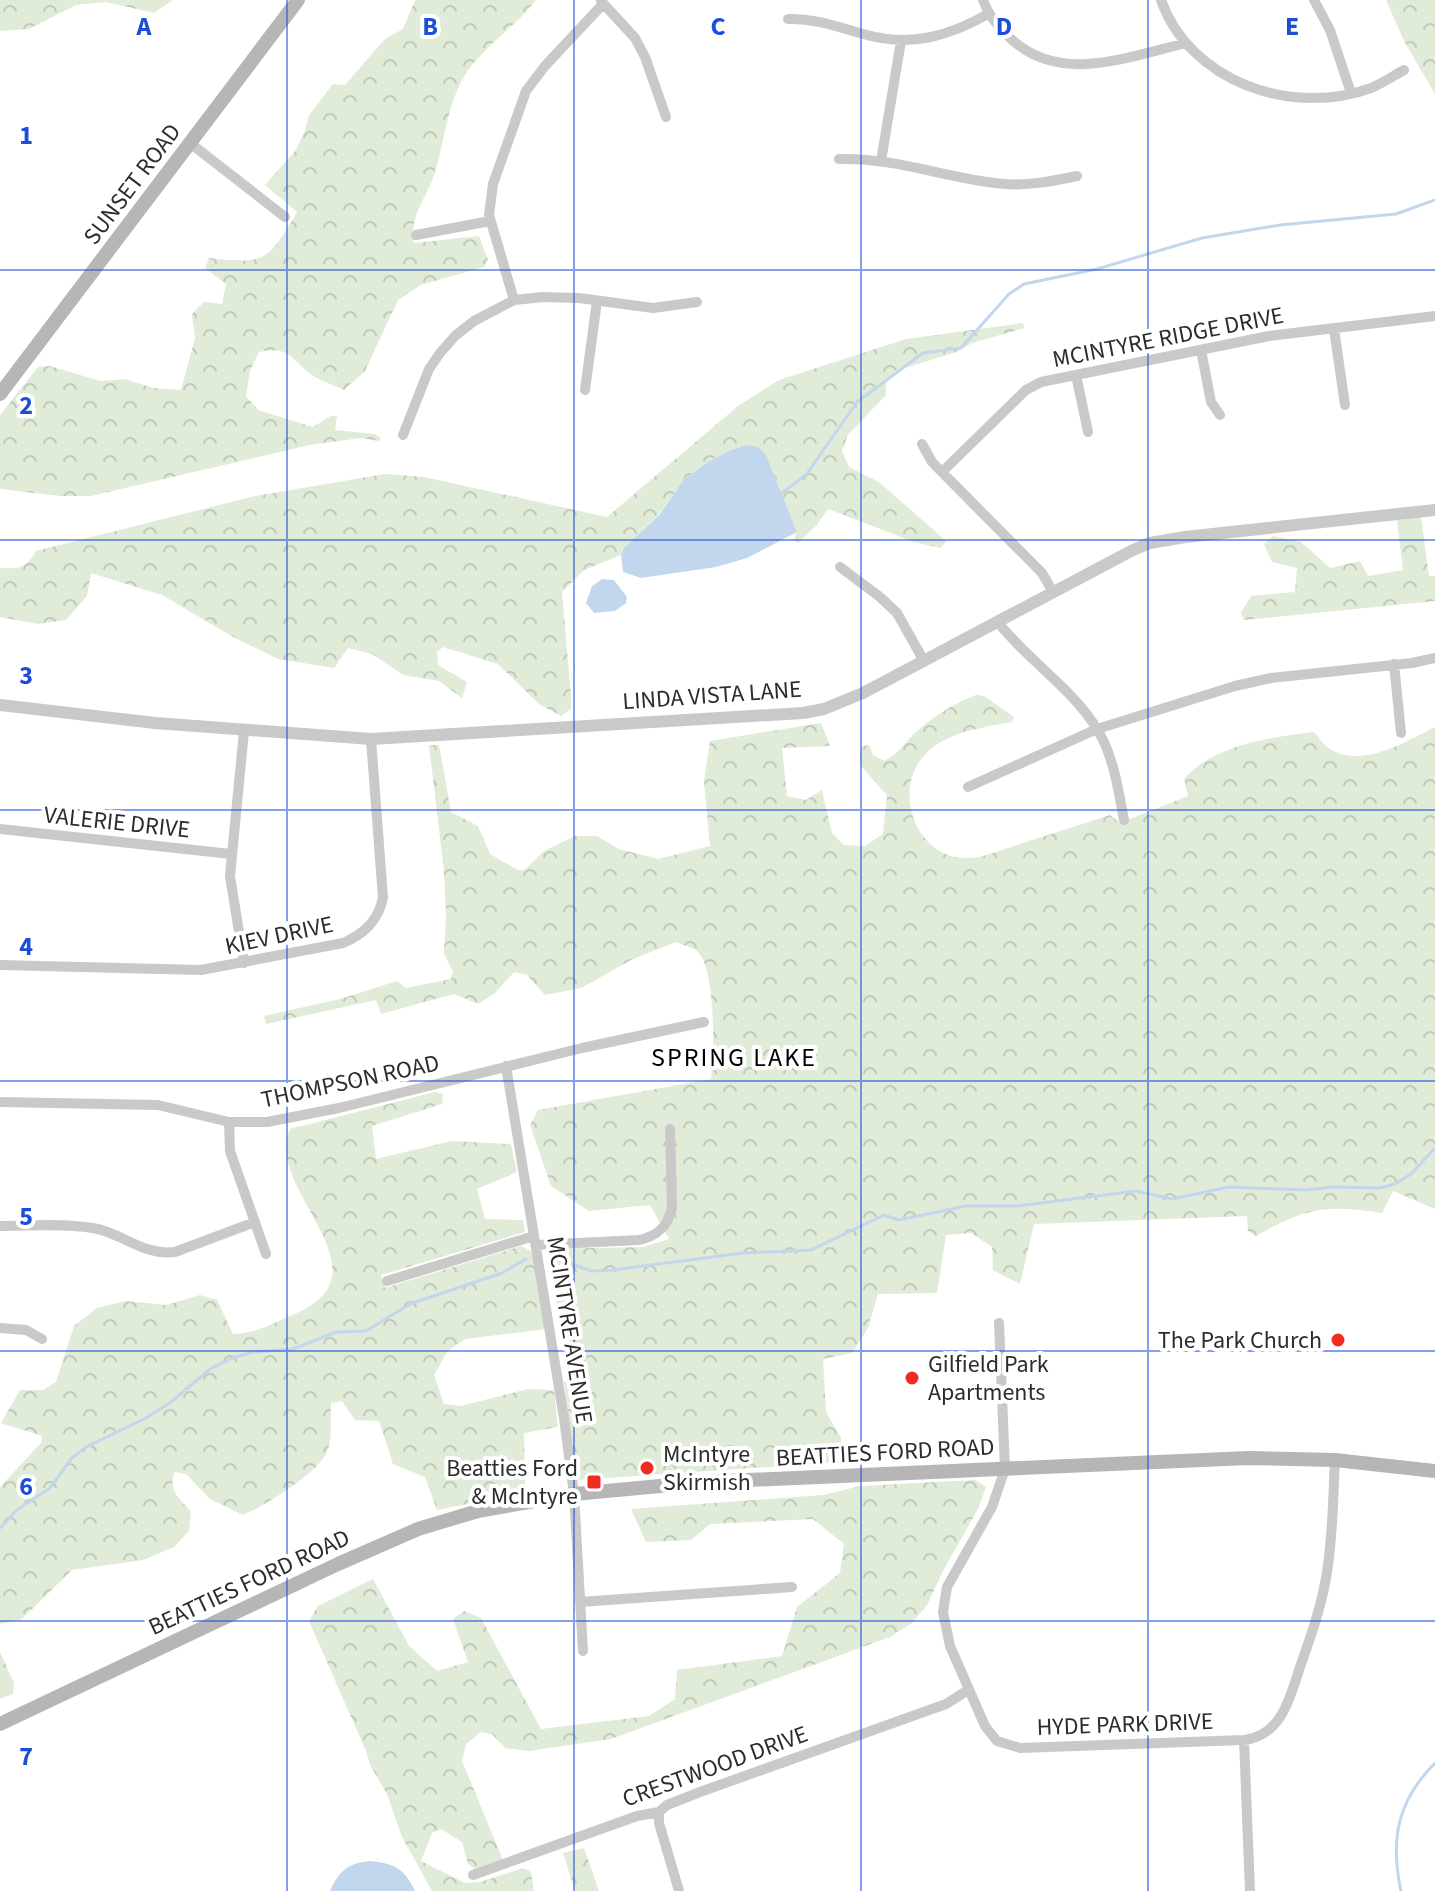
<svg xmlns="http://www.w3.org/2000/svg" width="1435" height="1891" font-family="'Source Sans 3',sans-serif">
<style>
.forest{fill:url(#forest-crowns)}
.water{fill:#c2d7ed}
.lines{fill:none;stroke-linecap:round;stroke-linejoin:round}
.stream{stroke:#c2d7ed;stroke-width:3}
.minor{stroke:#c9c9c9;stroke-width:10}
.tertiary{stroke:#c9c9c9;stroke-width:12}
.secondary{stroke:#b6b6b6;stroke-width:14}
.grid{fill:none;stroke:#1d4ed8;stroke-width:2;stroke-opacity:0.55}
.poi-dot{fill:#f02b21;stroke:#fff;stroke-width:3}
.labels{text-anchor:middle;stroke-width:8;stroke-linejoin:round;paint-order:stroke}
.street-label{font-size:24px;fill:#2c2c2c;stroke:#fff}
.poi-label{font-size:24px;fill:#2c2c2c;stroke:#fff;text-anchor:end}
.neighbourhood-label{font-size:26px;letter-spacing:2px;fill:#000;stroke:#fff}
.grid-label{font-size:26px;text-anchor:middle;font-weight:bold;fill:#1d4ed8;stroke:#fff;stroke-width:8;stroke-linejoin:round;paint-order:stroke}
</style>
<defs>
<pattern id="forest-crowns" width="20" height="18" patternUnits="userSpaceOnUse" patternTransform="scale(2)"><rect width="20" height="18" fill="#e0ebd8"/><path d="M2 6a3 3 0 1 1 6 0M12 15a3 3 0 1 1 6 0" fill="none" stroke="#c0caba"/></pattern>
</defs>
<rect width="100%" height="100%" fill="#fff"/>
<path class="forest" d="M0 0H173L154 13 106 2 76 5 29 29 0 31Z
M415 0H536C517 25 491 41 472 65 447 96 446 139 434 175 426 199 409 216 414 243L479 236 488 260 484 267 421 285 398 300 365 371 344 390C334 385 318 380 309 373 288 356 291 347 259 352L250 371 246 396 258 410 313 427 331 416H337L335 430 375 434 381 438 379 441 361 438 310 445 91 496H60L0 489V415L38 367 49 366 101 381 125 379 153 388 181 390 195 338 192 314 204 302 222 304 226 284 205 268 209 258C267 264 267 262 297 212L265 185 295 151 305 131 309 115 333 84 345 85 385 39 403 29Z
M1386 0H1435V94L1404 41Z
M1023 323 1024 328 972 343 957 352 895 371 886 384V395L848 435 842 451 849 467 879 482 946 541 941 548 914 542 828 509 816 526 798 543 794 540 797 532 766 455 731 450 708 462 684 479 660 513 624 548 621 555 584 570 562 592 571 696V709L561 716 539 704 498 664 443 647 437 652 438 665 467 682 462 698 439 681 403 675 372 654 348 648 334 668 278 659 235 638 162 595 91 573 87 596 66 620 38 624 0 617V568C20 569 26 568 36 551L255 496 385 474 424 477 607 517 738 406 779 380 906 339Z
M1421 517 1429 576H1435V601L1244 620 1241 613 1251 596 1295 592 1297 568 1272 562 1264 544 1273 536 1301 542 1330 568 1360 561 1368 576 1403 570 1397 520Z
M977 695 984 696 1014 717 1012 722C981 728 939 732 919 762 895 798 919 857 964 858 981 859 1001 850 1017 845 1048 835 1079 825 1110 815L1120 823 1188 796 1184 779C1214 745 1271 737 1314 732 1318 736 1322 743 1327 747 1360 771 1404 742 1435 727V1209L1393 1191 1382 1213C1326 1204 1305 1208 1256 1236L1248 1231 1247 1216 1034 1224 1020 1284 993 1270 992 1247 971 1233 946 1235 937 1293 878 1294 868 1328 852 1353 823 1359 826 1412 841 1438 842 1462 577 1480 564 1382 571 1380 570 1362 561 1329 546 1249 643 1247 669 1239 650 1205 589 1211 551 1186 530 1125 538 1110 711 1079C715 1054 715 971 699 953 694 947 683 945 676 942L633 959 581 988 545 995 527 975 514 972 495 993 478 1004 454 994 381 1014 376 1000 266 1024 264 1016 340 999 397 981 406 988 451 979 453 971 444 954 446 915 444 872 429 745H439L451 812 478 826 490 854 518 870H525L544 851 575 836H597L619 849 658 859 710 846 704 781 710 741 821 723 830 746 782 748 787 796 806 800 822 790 832 833 844 845 865 846 883 834 887 795 860 765V747L869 745 873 755 884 761C897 755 902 746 912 736 928 720 955 702 977 695Z
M435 1092 443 1094 442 1104 372 1126 376 1159 452 1141 511 1144 517 1172 477 1189 485 1219 523 1220 525 1232 381 1275 385 1288 521 1246 531 1251 538 1278 546 1329 465 1339 447 1352 434 1375 444 1404 461 1406 528 1389 554 1390 558 1427 524 1433 525 1484 518 1494 437 1510 425 1477 393 1464 379 1421 355 1420 342 1401 331 1403C330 1419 333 1437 327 1452 317 1474 264 1506 243 1515L210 1499 186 1474 175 1472C167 1489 180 1500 191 1511L189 1531 174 1547 143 1560 72 1570 22 1619 0 1624V1487L41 1443 42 1436 1 1423 20 1390H43L56 1382 74 1326 97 1308 125 1301 166 1305 200 1295 217 1300 233 1334C256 1334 275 1322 297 1313 392 1270 263 1190 290 1129Z
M975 1480 986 1487 978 1509 943 1571 927 1605 912 1623 890 1637 611 1739 529 1751 505 1748 492 1734 481 1732 466 1744 462 1761 503 1860 475 1869 468 1864 462 1842 441 1829 432 1833 421 1861 465 1883 480 1882 523 1868 531 1872 534 1891H432L402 1837 387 1794 370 1765 366 1751 309 1621 318 1606 373 1579 409 1646 437 1671 468 1662 453 1619 464 1611 481 1618 541 1729 649 1716 675 1699 677 1670 782 1656 797 1607 840 1573 844 1544 813 1519 710 1524 691 1540 646 1542 631 1509 823 1495 860 1486Z
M0 1652 14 1683 13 1694 0 1699Z
M584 1848 599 1891H575L563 1853Z"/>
<path class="water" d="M748 445 758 447 766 455 797 532 747 558 716 567 641 578 623 572 621 555 624 548 660 514 684 479 708 462 731 450Z
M602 579 614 580 627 597 626 603 615 611 594 613 586 603 592 586Z
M370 1861C394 1863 405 1869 415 1891H330C339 1871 348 1863 370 1861Z"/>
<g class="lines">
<path class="stream" d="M778 496 806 475 857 402 923 353 961 348 1009 294 1024 284 1097 269 1202 238 1280 225 1396 214 1435 200
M550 1256 591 1271 612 1270 743 1253 811 1250 884 1215 899 1220 966 1206H1017L1136 1191 1172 1199 1229 1187 1306 1190 1333 1187 1380 1188 1395 1184 1411 1174 1435 1148
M0 1528 18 1509 50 1488 72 1458 86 1447 146 1418 171 1402 210 1369 232 1358 253 1352 293 1349 336 1332 366 1331 410 1304 502 1273 526 1259
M1401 1891C1390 1840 1397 1801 1435 1763"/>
<path class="minor" d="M983 0C988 15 996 25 1008 36 1058 86 1127 57 1186 43
M1161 0C1190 82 1292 117 1371 88 1383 83 1393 76 1404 70
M1314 0 1330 30 1351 93
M601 1 635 38 645 57 666 117
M788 19C817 18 840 28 867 35 912 47 949 36 988 14
M190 143 285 217
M839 159C895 157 948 179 1004 184 1029 186 1053 181 1077 176
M881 161 901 41
M416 235 490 221
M514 300 489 215 493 184 526 91 545 66 603 4
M1334 329 1345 405
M1201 350 1211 402 1220 415
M1076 375 1088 432
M585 390 597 301
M403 435 429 369 440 353 455 336 474 321 514 300 543 297 579 298 653 308 697 302
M922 444 932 462 1042 573 1053 592
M942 472 1026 390 1041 382 1269 336 1435 316
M840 567 880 597 897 613 924 661
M997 621C1029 663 1081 693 1104 742 1115 766 1119 794 1124 820
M1394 664 1401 733
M968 787 1097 729 1235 686 1271 678 1412 663 1435 658
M0 829 231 854
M244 963 230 876 244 731
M0 965 201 970 343 943C364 934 378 921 383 898L371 739
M506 1066 564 1418 574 1494 583 1651
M0 1102 158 1105 229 1122H267L339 1108 582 1048 704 1022
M229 1122 230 1151 266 1254
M0 1226C30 1226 63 1223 93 1228 123 1233 143 1256 175 1252L255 1222
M536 1245 639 1240C657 1236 668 1227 672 1208L670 1129
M387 1281 534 1236
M999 1323 1005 1469 992 1507 947 1587 943 1612 950 1646 985 1726 997 1741 1020 1748 1244 1740C1281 1736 1290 1698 1300 1667 1311 1636 1322 1605 1327 1572 1333 1535 1333 1497 1335 1460
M0 1328 26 1330 42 1339
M580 1602 792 1587
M1244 1740 1250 1891
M659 1812V1823L679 1891
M473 1875 637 1816 659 1812 667 1805 700 1792 946 1704 968 1690"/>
<path class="tertiary" d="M0 705 155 723 371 739 803 713 824 709 863 693 1133 550 1150 543 1185 537 1435 510"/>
<path class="secondary" d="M0 394 298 0
M0 1724 338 1564 418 1529 478 1511 574 1494 703 1482 1248 1458 1335 1460 1435 1471"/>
</g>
<path class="grid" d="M287 0V1891M574 0V1891M861 0V1891M1148 0V1891M0 270H1435M0 540H1435M0 810H1435M0 1081H1435M0 1351H1435M0 1621H1435"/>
<g class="poi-dot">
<circle cx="1338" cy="1340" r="8"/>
<circle cx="912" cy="1378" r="8"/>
<circle cx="647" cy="1468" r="8"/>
<rect x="586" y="1474" width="16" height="16" rx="4"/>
</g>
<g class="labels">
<g class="street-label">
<text transform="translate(132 184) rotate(-53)" y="8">SUNSET ROAD</text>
<text transform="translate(1168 337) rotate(-11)" y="8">MCINTYRE RIDGE DRIVE</text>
<text transform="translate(712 695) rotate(-4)" y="8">LINDA VISTA LANE</text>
<text transform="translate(117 822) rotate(6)" y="8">VALERIE DRIVE</text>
<text transform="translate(279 935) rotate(-12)" y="8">KIEV DRIVE</text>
<text transform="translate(350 1081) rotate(-12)" y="8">THOMPSON ROAD</text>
<text transform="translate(570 1330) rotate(81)" y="8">MCINTYRE AVENUE</text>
<text transform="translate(885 1452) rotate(-3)" y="8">BEATTIES FORD ROAD</text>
<text transform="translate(249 1582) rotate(-25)" y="8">BEATTIES FORD ROAD</text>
<text transform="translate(1125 1724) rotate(-2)" y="8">HYDE PARK DRIVE</text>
<text transform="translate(715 1766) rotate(-20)" y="8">CRESTWOOD DRIVE</text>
</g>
<g class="poi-label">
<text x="1322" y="1348">The Park Church</text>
<text x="928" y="1372" text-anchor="start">Gilfield Park<tspan x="928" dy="28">Apartments</tspan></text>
<text x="663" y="1462" text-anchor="start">McIntyre<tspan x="663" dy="28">Skirmish</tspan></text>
<text x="578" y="1476">Beatties Ford<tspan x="578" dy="28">&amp; McIntyre</tspan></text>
</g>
<g class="neighbourhood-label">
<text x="734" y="1066">SPRING LAKE</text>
</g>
</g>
<g class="grid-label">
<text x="144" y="35">A</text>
<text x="430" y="35">B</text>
<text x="718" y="35">C</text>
<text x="1004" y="35">D</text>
<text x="1292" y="35">E</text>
<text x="26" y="144">1</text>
<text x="26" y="414">2</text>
<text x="26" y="684">3</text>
<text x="26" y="955">4</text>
<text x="26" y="1225">5</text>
<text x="26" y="1495">6</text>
<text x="26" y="1765">7</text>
</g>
</svg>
